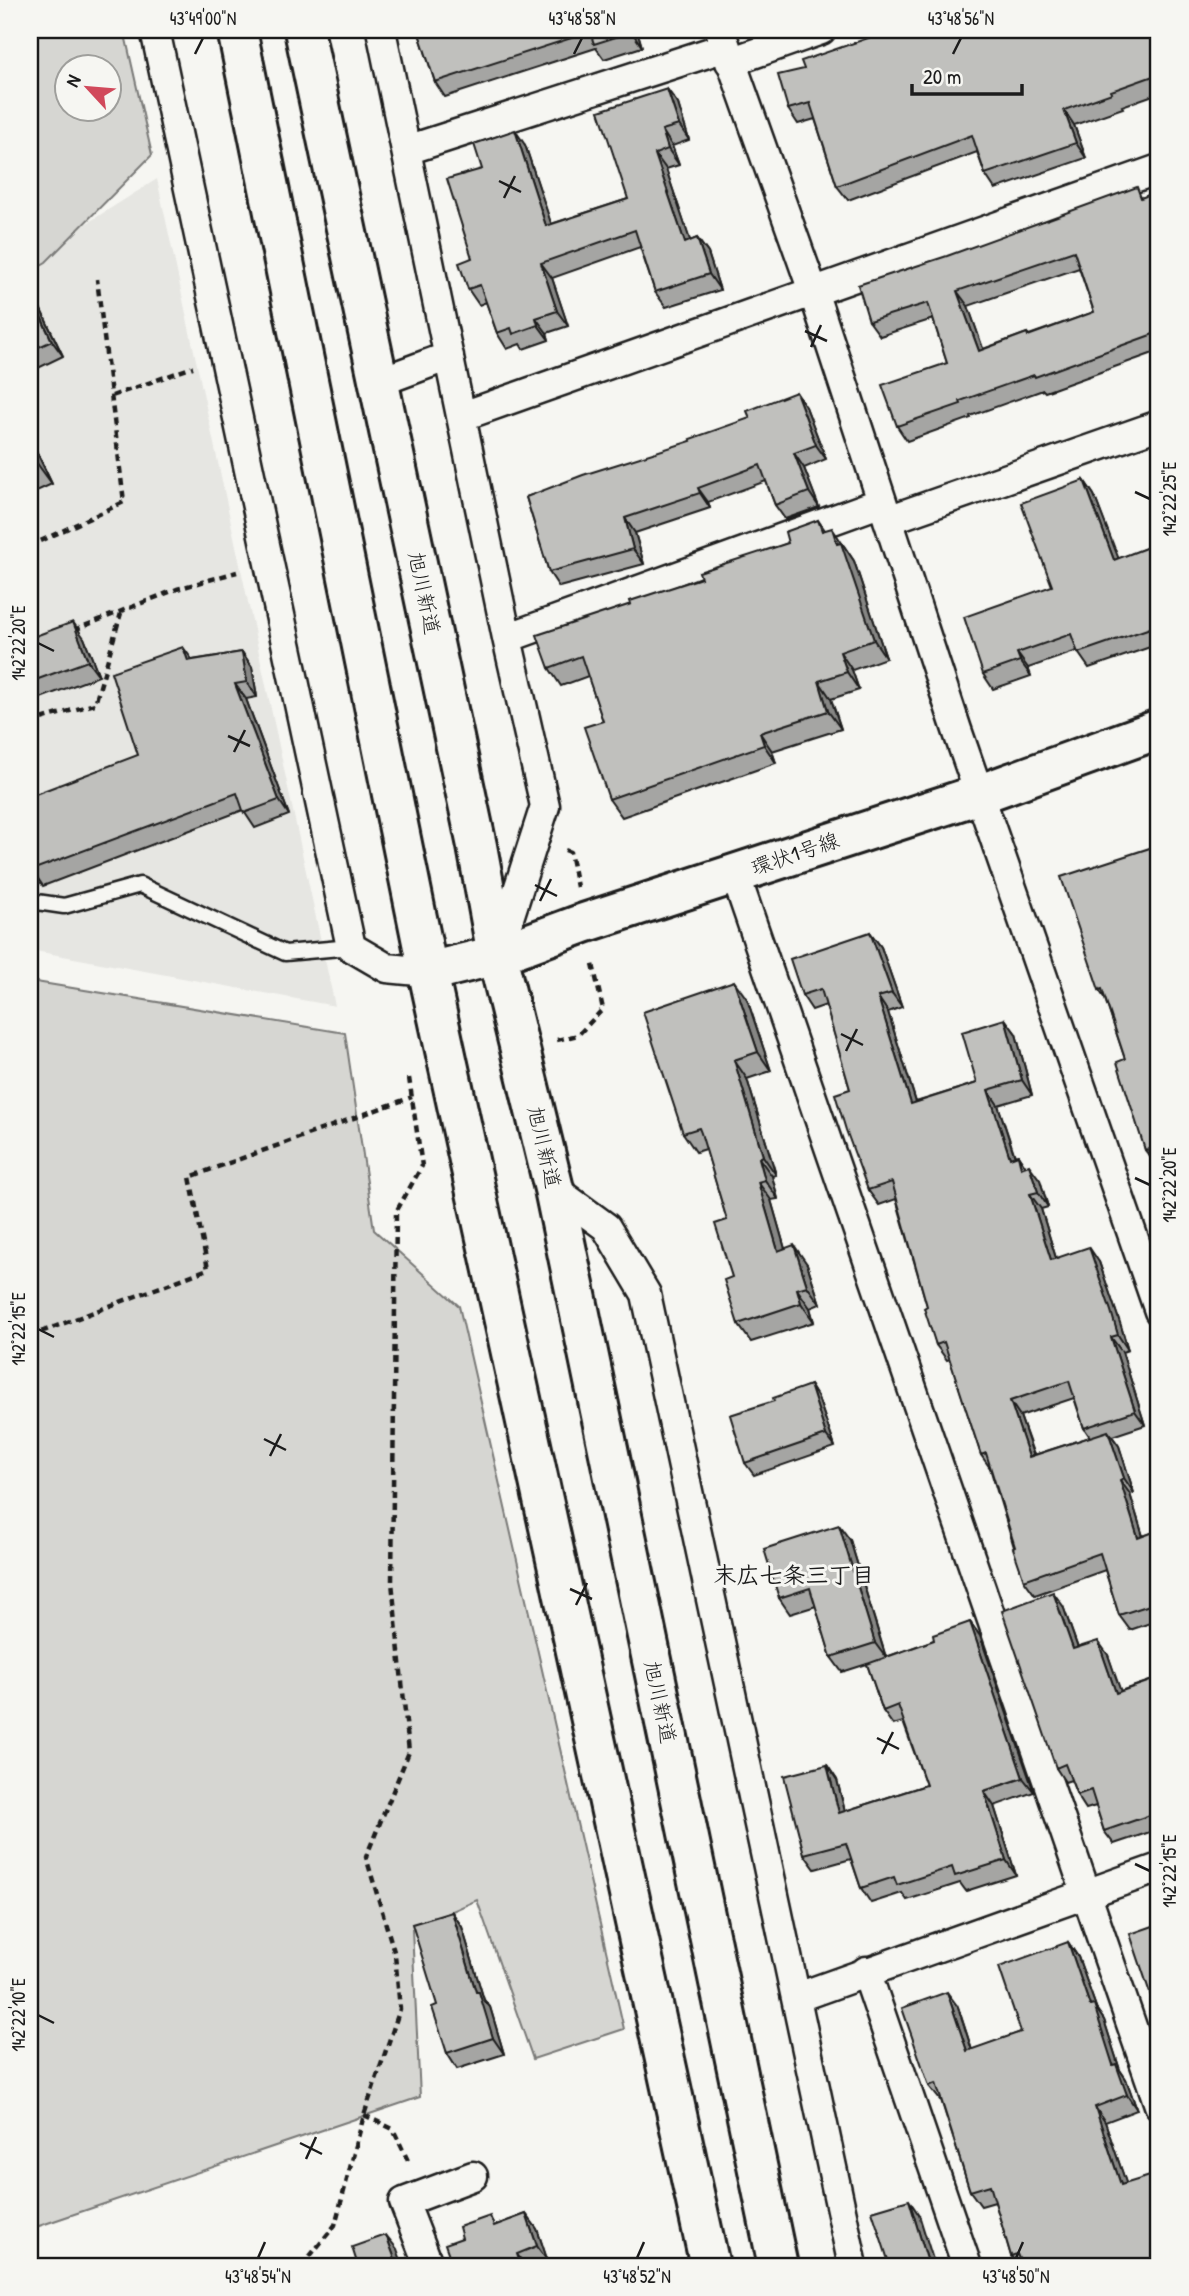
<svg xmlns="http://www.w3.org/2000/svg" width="1189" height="2296" font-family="'Patrick Hand','Klee One',sans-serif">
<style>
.built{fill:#e6e6e2}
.green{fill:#d6d6d2;stroke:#797977;stroke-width:2;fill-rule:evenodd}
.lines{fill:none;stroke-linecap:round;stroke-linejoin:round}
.service-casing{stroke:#1c1c1c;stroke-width:19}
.minor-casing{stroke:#1c1c1c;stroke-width:33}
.primary-casing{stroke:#1c1c1c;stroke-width:44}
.trunk-casing{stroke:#1c1c1c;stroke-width:44}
.path{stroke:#1c1c1c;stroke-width:4.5;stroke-dasharray:7 5;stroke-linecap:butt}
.service{stroke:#f6f6f2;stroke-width:14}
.minor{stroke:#f6f6f2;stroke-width:28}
.primary{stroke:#f6f6f2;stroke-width:38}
.trunk{stroke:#f6f6f2;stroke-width:38}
.wall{fill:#a5a5a3;stroke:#1c1c1c;stroke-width:2;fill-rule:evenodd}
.shaded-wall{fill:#868684;stroke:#1c1c1c;stroke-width:2}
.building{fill:#c0c0bd;stroke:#1c1c1c;stroke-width:2;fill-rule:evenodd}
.ticks{fill:none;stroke:#1c1c1c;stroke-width:2.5}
.labels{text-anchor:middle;stroke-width:6;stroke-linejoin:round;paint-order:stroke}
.street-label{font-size:21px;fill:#1c1c1c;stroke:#f6f6f2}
.neighbourhood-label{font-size:23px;font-weight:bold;fill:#1c1c1c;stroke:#f6f6f2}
.neatline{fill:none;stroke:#1c1c1c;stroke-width:2.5}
.ticks-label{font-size:18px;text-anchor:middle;fill:#1c1c1c}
</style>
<rect width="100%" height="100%" fill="#f6f6f2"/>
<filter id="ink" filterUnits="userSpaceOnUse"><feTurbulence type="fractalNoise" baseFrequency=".0143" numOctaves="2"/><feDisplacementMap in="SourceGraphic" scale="14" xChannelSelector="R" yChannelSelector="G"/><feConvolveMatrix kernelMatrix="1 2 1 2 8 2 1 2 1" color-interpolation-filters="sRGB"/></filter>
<g filter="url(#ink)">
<path class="built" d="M157 179 335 1006 30 950V259Z"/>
<path class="green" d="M30 30H124L152 155 46 262 30 271ZM66 66H108V108H66Z
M30 981 345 1033 374 1230 459 1306 624 2029 533 2059 477 1900 412 1929 420 2097 30 2229Z"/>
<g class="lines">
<g class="service-casing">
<path id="service" d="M30 901 64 906 140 885 285 953 351 947"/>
</g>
<g class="minor-casing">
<path id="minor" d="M155 30 351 947 387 968 428 972
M381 30 507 638 545 806 498 952
M720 30 813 291 957 730 1159 1311
M730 62 821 30
M407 150 726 47
M379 382 449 356
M463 416 1159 169
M888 520 1159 425
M507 638 882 502
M735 874 1159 2105
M554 1189 606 1227 646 1294 853 2266
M866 1971 967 2266
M798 1997 1159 1868
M429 2266 404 2202 473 2176"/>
</g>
<g class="primary-casing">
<path id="primary" d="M428 972 497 955 584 923 980 794 1159 729"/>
</g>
<g class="trunk-casing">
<path id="trunk" d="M237 30 428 972 710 2266
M304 30 477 846 497 955 554 1189 778 2266"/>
</g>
<path class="path" d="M112 396 193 367
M30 546 124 502 97 279
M74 630 177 589 237 572
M30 722 95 704 121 613
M565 850 570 852 577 887
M557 1040 578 1035 603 1009 592 960
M30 1336 208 1269 190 1177 412 1097
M364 2115 393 2129 410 2165
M302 2266 335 2225 364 2115 400 2009 395 1955 366 1857 409 1752 392 1582 396 1212 422 1166 409 1078"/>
<use href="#service" class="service"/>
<use href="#minor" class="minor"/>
<use href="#primary" class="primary"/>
<use href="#trunk" class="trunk"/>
</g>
<path class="wall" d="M418 30H637L642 47 604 59 596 48 445 97 435 82Z
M1159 30V93L1122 106 1123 108 1074 125 1086 158 995 189 985 174 977 152 848 200 837 186 815 119 798 124 788 109 804 69 877 35Z
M667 89 678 104 689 140 672 146 679 165 666 169 690 241 697 238 708 253 720 290 666 307 655 292 640 247 552 278 568 326 547 333 549 340 523 349 520 344 507 349 497 333 486 302 479 305 468 289 482 169 525 145 551 224 628 199Z
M1159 191V351L1045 392 1043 390 970 416 971 418 907 441 897 426 947 363 933 319 880 336 869 321 1144 197ZM1079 268 1094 312 1029 335 1027 333 983 349 968 306Z
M30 293 40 308 63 356 30 372Z
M806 407 826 459 804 468 819 507 785 519 775 505 766 481 708 502 710 508 635 533 644 564 559 587 549 572 526 497Z
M30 438 52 484 30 494Z
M1084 480 1094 495 1118 559 1159 543V644L1089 668 1077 651 1028 668 1031 676 993 689 983 674 1052 586Z
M818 520 825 530 844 546 854 561 886 658 852 670 859 690 831 699 841 729 772 751 776 763 622 817 609 799 603 721 588 676 561 686 549 668 631 604 788 543Z
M30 638H84L99 676 30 702Z
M242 652 252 667 257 697 246 699 289 815 255 828 243 810 43 886 32 870 138 755 192 660Z
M1159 845 1151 1158 1145 1150 1125 1059 1105 999 1099 990Z
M870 932 881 947 902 1007 888 1012 916 1102 977 1083 1005 1019 1016 1034 1032 1095 998 1105 1015 1156 1018 1155 1025 1166 1040 1180 1048 1207 1041 1209 1056 1258 1099 1262 1121 1326 1128 1350 1122 1352 1145 1425 1112 1436 1119 1446 1134 1493 1130 1494 1143 1536 1154 1532 1159 1540V1620L1130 1630 1119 1615 1105 1570 1035 1595 1024 1580 990 1468 981 1455 950 1359 947 1360 936 1345 927 1306 896 1199 879 1205 868 1190 850 1089 826 1005 812 1010 802 995ZM1074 1398 1084 1428 1090 1437 1034 1455 1020 1416Z
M747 999 771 1071 747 1079 776 1175 772 1176 778 1199 771 1200 785 1249 807 1264 820 1304 810 1308 814 1322 751 1342 738 1324 732 1277 727 1220 706 1149 696 1152 683 1133Z
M810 1385 818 1398 835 1447 754 1475 745 1463 774 1401Z
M850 1540 886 1657 934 1640 970 1622 980 1636 1034 1792 994 1806 1016 1875 966 1891 960 1883 907 1900 902 1893 871 1903 861 1888 851 1859 815 1869 804 1854 827 1765 837 1780 845 1811 926 1785 903 1722 893 1725 883 1711 867 1664 842 1672 831 1657 816 1606 790 1614 779 1598Z
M1063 1606 1078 1648 1108 1655 1120 1691 1159 1678V1829L1114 1844 1104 1831 1096 1806 1086 1809 1077 1795 1071 1780 1065 1782 1056 1768Z
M452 1912 462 1927 484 2000 490 2007 504 2054 457 2069 447 2053 437 2005Z
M1159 1924V2009L1152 1999Z
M1068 1942 1078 1957 1097 2010 1104 2020 1120 2070 1126 2079 1137 2110 1105 2122 1126 2183 1159 2266H1018L1011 2256 995 2202 981 2206 970 2191 941 2100H940L929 2086 958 2007 972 2050 1021 2032Z
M526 2214 537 2229 548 2262 536 2266H453L496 2225Z"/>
<path class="shaded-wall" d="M631 30H637L642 47 632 32Z
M667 89 678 104 689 140 679 125Z
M1064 110 1074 125 1086 158 1076 143Z
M515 130 525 145 557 241 546 226Z
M662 130 672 146 679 165 668 149Z
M655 154 666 169 696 258 685 243Z
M697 238 708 253 720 290 709 274Z
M541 263 552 278 568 326 557 311Z
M957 291 968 306 989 365 979 351Z
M30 293 40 308 63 356 52 341Z
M536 318 547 333 549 340 538 325Z
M796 392 806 407 826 459 816 445Z
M30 438 52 484 36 462 30 449Z
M794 453 804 468 819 507 809 492Z
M1084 480 1094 495 1125 575 1114 560Z
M698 488 708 502 710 508 700 493Z
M625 518 635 533 644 564 633 549Z
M832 528 854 561 886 658 874 640 837 544Z
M73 622 84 638 99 676 88 661Z
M183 647 194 662 188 661Z
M242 652 252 667 257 697 247 682Z
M840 652 852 670 859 690 847 672Z
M1017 653 1028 668 1031 676 1020 661Z
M819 681 831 699 841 729 828 711Z
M235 684 246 699 289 815 279 800Z
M760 733 772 751 776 763 764 745Z
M870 932 881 947 902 1007 892 993Z
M734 981 747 999 771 1071 758 1052Z
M878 997 888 1012 921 1119 911 1104Z
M1005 1019 1016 1034 1032 1095 1022 1080Z
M734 1060 747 1079 776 1175 763 1156Z
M988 1090 998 1105 1020 1173 1010 1158Z
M1018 1155 1028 1170 1021 1168Z
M759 1158 772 1176 778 1199 765 1180Z
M1029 1165 1040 1180 1048 1207 1038 1192Z
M758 1182 771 1200 791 1270 778 1251Z
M1030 1194 1041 1209 1061 1275 1051 1260Z
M794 1245 807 1264 820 1304 807 1286Z
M1089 1247 1099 1262 1121 1326 1128 1350 1118 1335Z
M797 1289 810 1308 814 1322 801 1303Z
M1111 1337 1122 1352 1145 1425 1135 1411Z
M810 1385 818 1398 835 1447 826 1435Z
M1010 1401 1020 1416 1039 1472 1029 1457Z
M1108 1431 1119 1446 1134 1493 1124 1478Z
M1120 1480 1130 1494 1148 1553 1138 1538Z
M839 1525 850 1540 886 1658 875 1643Z
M1154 1532 1159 1540V1550Z
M1053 1592 1063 1606 1083 1663 1073 1649Z
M970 1622 980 1636 1034 1792 1023 1778Z
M1098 1641 1108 1655 1126 1706 1116 1693Z
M827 1765 837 1780 849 1828 839 1813Z
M984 1791 994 1806 1016 1875 1006 1860Z
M1153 1791 1159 1800V1812Z
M452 1912 462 1927 484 2000 490 2007 504 2054 493 2038 476 1992Z
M1068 1942 1078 1957 1097 2010 1104 2020 1120 2070 1126 2079 1137 2110 1127 2095 1113 2065 1090 2006Z
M947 1992 958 2007 977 2066 967 2051Z
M1095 2107 1105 2122 1132 2200 1121 2185Z
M1150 2176 1159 2189V2202Z
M909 2200 919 2215 935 2266H929Z
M526 2214 537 2229 548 2262 537 2246Z
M386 2235 397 2249 403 2266H399L396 2262Z
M517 2254 525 2266H521Z"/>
<path class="building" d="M418 30H631L632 32 594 44 590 32 435 82Z
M881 30H1159V74L1111 91 1112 93 1064 110 1076 143 985 174 972 135 837 186 810 103 788 109 778 75 804 69 801 61 877 35 875 32Z
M667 89 679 125 662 130 668 149 655 154 685 243 697 238 709 274 655 292 635 230 541 263 557 311 536 318 538 325 513 334 511 328 497 333 480 285 468 289 459 263 472 258 447 179 482 169 474 144 515 130 546 226 628 199 599 111Z
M1137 187 1141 198 1159 191V332L1035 377 1034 375 960 401 961 404 897 426 882 385 947 363 928 303 869 321 858 285 947 256ZM1074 251 1094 312 1028 336 1027 333 979 351 957 291Z
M30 294 52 341 30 351Z
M796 392 816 445 794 453 809 492 775 505 760 465 698 488 700 493 625 518 633 549 549 572 526 497 583 475 691 441 690 439 750 418 747 411Z
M30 449 36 462 30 465Z
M1084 480 1114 560 1159 543V625L1078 653 1071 634 1017 653 1020 661 983 674 964 617 1052 586 1021 503Z
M818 520 822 531 832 528 837 544 841 543 874 640 840 652 847 672 819 681 828 711 760 733 764 745 609 799 584 727 603 721 581 656 549 668 537 635 631 604 630 601 701 578 699 572 788 543 785 532Z
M73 622 88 661 30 682V638Z
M183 647 188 661 242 652 247 682 235 684 279 800 244 813 237 793 32 870 30 864V796L138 755 111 672Z
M1159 809V835L1151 812Z
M1159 845V1184L1148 1149 1145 1150 1117 1062 1125 1059 1102 989 1099 990 1061 877Z
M870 932 892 993 878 997 911 1104 977 1083 962 1032 1005 1019 1022 1080 988 1090 1010 1158 1018 1155 1021 1168 1029 1165 1038 1192 1030 1194 1051 1260 1089 1247 1111 1311 1118 1335 1111 1337 1135 1411 1084 1428 1069 1381 1010 1401 1029 1457 1108 1431 1124 1478 1120 1480 1138 1538 1154 1532 1159 1550V1602L1119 1615 1100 1553 1024 1580 1013 1548 1015 1547 986 1453 981 1455 944 1342 936 1345 924 1308 927 1306 892 1182 868 1190 846 1130 835 1094 850 1089 821 989 802 995 790 959Z
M734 981 758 1052 734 1060 763 1156 759 1158 765 1180 758 1182 778 1251 794 1245 807 1286 797 1289 801 1303 738 1324 724 1280 732 1277 715 1224 727 1220 701 1133 699 1128 683 1133 643 1012Z
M810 1385 826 1435 745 1463 730 1415 774 1401 773 1398Z
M839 1525 875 1643 831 1657 810 1588 779 1598 764 1549Z
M1053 1592 1073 1649 1098 1641 1116 1693 1159 1678V1788L1153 1791 1159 1812 1104 1831 1091 1790 1077 1795 1065 1764 1056 1768 1002 1611Z
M970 1622 1023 1778 984 1791 1006 1860 955 1876 952 1867 897 1885 894 1877 861 1888 846 1843 804 1854 784 1776 827 1765 839 1813 926 1785 898 1705 883 1711 867 1664 934 1640 933 1635Z
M452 1912 476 1992H479L493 2038 447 2053 432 2007 437 2005 412 1924Z
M1159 1924V2007L1156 1997 1152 1999 1130 1934Z
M1068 1942 1090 2006 1094 2005 1113 2065 1116 2064 1127 2095 1095 2107 1121 2185 1150 2176 1159 2202V2266H1022L1017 2254 1011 2256 990 2185 970 2191 936 2083 929 2086 902 2008 947 1992 967 2051 1021 2032 999 1967Z
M909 2200 929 2266H890L872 2211Z
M526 2214 537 2246 517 2254 521 2266H453L445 2244 462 2238 459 2227 490 2216 494 2226Z
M386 2235 396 2262 393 2263 394 2266H358L352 2247Z"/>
</g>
<path class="ticks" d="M195 54 203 38M574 54 582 38M953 54 961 38M499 181 521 192M504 198 515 176M805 331 827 341M811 347 821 325M1135 492 1150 499M38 643 54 651M228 736 250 746M234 752 245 730M535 885 557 896M540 901 551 879M841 1034 863 1045M846 1051 857 1029M1135 1178 1150 1185M38 1329 54 1337M264 1439 286 1450M270 1456 281 1434M570 1589 592 1599M576 1605 587 1583M877 1738 899 1749M882 1754 893 1732M1135 1864 1150 1871M38 2015 54 2023M300 2143 322 2154M306 2159 316 2137M258 2258 265 2242M637 2258 644 2242M1016 2258 1023 2242"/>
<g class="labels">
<g class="street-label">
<text transform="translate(424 593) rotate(78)" y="7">旭川新道</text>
<text transform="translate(795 854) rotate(-19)" y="7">環状1号線</text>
<text transform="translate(544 1147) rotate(77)" y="7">旭川新道</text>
<text transform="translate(660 1702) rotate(78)" y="7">旭川新道</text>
</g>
<g class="neighbourhood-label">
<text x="794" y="1583">末広七条三丁目</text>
</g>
</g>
<rect width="1189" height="2296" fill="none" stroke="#f6f6f2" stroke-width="77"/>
<g transform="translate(88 88) rotate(296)"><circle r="33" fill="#f6f6f2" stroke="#9f9f9c" stroke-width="2"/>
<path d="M0-5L12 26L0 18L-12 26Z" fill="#d1495b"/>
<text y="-10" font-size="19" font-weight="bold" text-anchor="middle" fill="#1c1c1c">N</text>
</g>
<path d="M912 84v10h110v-10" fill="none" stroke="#1c1c1c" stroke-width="3.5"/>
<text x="923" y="84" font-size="21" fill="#1c1c1c" stroke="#f6f6f2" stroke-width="5" paint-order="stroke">20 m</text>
<rect x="38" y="38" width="1112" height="2220" class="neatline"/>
<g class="ticks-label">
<text x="203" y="25">43°49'00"N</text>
<text x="582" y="25">43°48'58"N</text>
<text x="961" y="25">43°48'56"N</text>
<text transform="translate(1170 499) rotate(-90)" y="6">142°22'25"E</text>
<text transform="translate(19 643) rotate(-90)" y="6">142°22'20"E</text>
<text transform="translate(1170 1185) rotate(-90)" y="6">142°22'20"E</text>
<text transform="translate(19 1329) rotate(-90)" y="6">142°22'15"E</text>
<text transform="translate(1170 1871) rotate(-90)" y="6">142°22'15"E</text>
<text transform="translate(19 2015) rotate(-90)" y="6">142°22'10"E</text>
<text x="258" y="2283">43°48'54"N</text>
<text x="637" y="2283">43°48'52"N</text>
<text x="1016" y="2283">43°48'50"N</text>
</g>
</svg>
